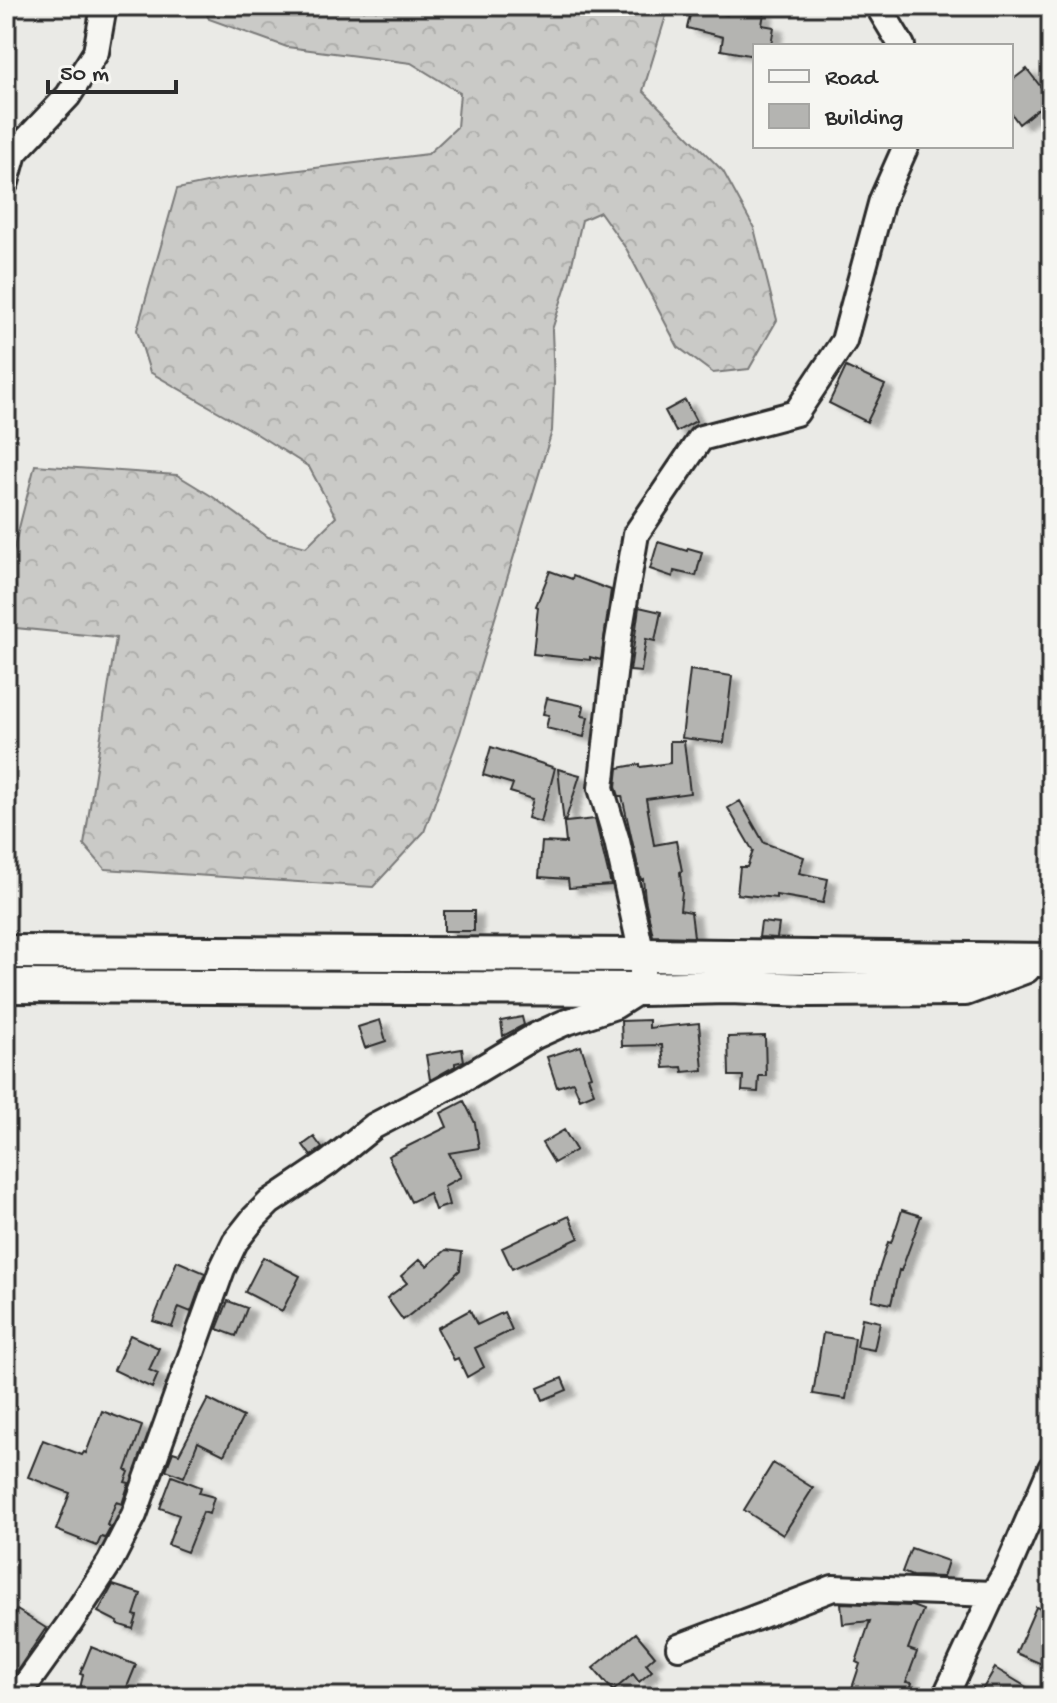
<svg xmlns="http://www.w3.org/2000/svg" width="1057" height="1703" font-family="'Gochi Hand',sans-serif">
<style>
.forest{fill:url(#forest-crowns);stroke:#7a7a79;stroke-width:2}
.building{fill:#b4b4b1;stroke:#2b2b2b;stroke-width:2;filter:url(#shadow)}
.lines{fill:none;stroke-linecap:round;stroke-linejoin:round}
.minor-casing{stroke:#2b2b2b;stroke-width:30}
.major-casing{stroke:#2b2b2b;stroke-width:38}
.minor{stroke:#f6f6f2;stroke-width:24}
.major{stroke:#f6f6f2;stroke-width:32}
</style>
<defs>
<pattern id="forest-crowns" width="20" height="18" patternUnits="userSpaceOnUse" patternTransform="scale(2)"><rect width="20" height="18" fill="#cacac7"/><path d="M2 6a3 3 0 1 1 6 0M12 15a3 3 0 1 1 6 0" fill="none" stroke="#aeaeab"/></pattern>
<filter id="shadow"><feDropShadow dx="9" dy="5" stdDeviation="2" flood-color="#0004"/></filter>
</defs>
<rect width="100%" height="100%" fill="#eaeae6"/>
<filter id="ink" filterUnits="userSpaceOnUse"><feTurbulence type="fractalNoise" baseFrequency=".0125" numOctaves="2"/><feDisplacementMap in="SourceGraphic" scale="16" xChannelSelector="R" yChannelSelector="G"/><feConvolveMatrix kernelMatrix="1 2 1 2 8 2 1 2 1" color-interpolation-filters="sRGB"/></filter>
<g filter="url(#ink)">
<path class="forest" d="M6 6H19L6 49Z
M203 6H669L643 91 723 171 754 228 777 320 749 369 713 373 678 347 627 250 600 212 582 220 570 273 552 330 554 383 552 431 460 733 424 832 373 887 105 869 84 845 116 638 6 627V579L35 465 177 475 213 497 268 537 306 547 336 517 309 467 252 431 150 372 137 330 177 189 226 179 428 154 457 127 460 93 411 63 287 47 209 19Z"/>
<path class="building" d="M692 7 727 15 728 7 764 13 762 25 774 27 771 45 759 43V46H755V56L721 50 723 37 687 28Z
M1027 69 1050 99 1019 124 1011 113V81Z
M846 367 885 385 867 422 829 403Z
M685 400 696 421 676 432 665 411Z
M658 542 687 551 688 548 702 552 696 576 674 571 673 577 650 569Z
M550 571 572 579 573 576 611 590 601 660 590 657V660L533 654 538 607 536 606Z
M639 607 661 612 655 641 646 639 641 672 630 671Z
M690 670 732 676 724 743 682 738Z
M547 698 584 706 582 716 588 717 584 737 546 728 549 715 543 714Z
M670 741H684L690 793 646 799 654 845 676 841 682 871 680 872 682 892 680 910 691 912 694 937 653 936 645 899 643 879 641 880 622 796H619L616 787 618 768 640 764V767L670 763Z
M491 747 555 768 541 822 528 818 533 799 510 792 513 784 483 775Z
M558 769 580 775 565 822 595 819 611 885 569 888 568 879 539 877 542 842 566 843Z
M740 801 764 843 804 857 799 873 828 879 823 903 776 895V898L737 894 740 867H747L753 851 728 808Z
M444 911H474V931H444Z
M761 922 779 924 777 938 759 937Z
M522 1017 524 1025 503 1036 501 1021Z
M380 1020 386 1041 365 1048 358 1027Z
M649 1020V1028L699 1023 703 1070 683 1072 682 1067 664 1068 662 1045 622 1046 621 1021Z
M765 1036 766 1076H759L758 1092 742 1091 743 1076H729L728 1037Z
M581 1046 591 1076 588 1077 594 1093 580 1099 573 1082 557 1087 547 1057Z
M462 1049 464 1061 455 1063V1066L430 1080 426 1055Z
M464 1101 475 1123 479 1148 449 1153 461 1177 444 1186 449 1205 435 1210 429 1193 411 1202 388 1156 447 1127 441 1113Z
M564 1130 576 1150 554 1163 542 1143Z
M314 1137 322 1148 311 1156 303 1145Z
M902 1210 921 1216 901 1271 899 1270 891 1304 872 1300 878 1273 888 1242 891 1243Z
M569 1216 579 1238 512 1269 502 1248Z
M446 1250 462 1252 460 1270 430 1299 403 1320 387 1298 407 1283 401 1276 420 1259 427 1266Z
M263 1257 300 1276 282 1311 245 1292Z
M177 1261 205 1273 191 1312 179 1307 172 1327 153 1321Z
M228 1301 247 1308 236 1336 217 1329Z
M470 1310 477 1325 504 1312 512 1330 475 1348 484 1367 467 1377 458 1358 454 1360 437 1328Z
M862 1318 880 1322 874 1350 857 1347Z
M823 1333 855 1338 846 1399 813 1394Z
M130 1335 159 1348 149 1370 158 1374 152 1388 114 1370Z
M562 1378 567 1390 543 1400 538 1388Z
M208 1399 243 1417 224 1455 198 1442 184 1477 166 1470 173 1452 179 1454Z
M102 1411 142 1426 126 1470 129 1472 125 1482 129 1483 122 1504 116 1502 107 1525 111 1527 105 1538 101 1537 97 1546 56 1530 70 1493 28 1477 43 1440 82 1455 84 1452 86 1453Z
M773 1463 813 1488 783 1535 744 1510Z
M172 1476 201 1487 199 1493 214 1497 209 1514 203 1512 187 1552 168 1545 179 1515 160 1508Z
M911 1548 948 1561 943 1577 912 1576 902 1572Z
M113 1585 141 1594 134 1615 137 1616 133 1629 117 1624 118 1622 98 1612Z
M841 1603 912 1606 923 1610 908 1649 917 1652 906 1682 912 1683 908 1697H867L851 1691 860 1664 856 1662 870 1621 843 1624Z
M1036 1607 1051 1613V1668L1016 1653Z
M17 1610 46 1628 6 1687V1628Z
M636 1633 655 1656 646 1664 652 1671 639 1682 633 1674 613 1691 593 1668Z
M91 1647 136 1665 123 1697H78L83 1675 80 1674Z
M995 1668 1043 1697H978Z"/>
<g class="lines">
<g class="minor-casing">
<path id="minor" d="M878 6 902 46
M6 182 14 153 68 96 96 52 104 6
M679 1647 833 1588 993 1594
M17 1697 70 1623 110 1562 134 1515 222 1269 235 1242 254 1218 270 1202 328 1163 374 1126 458 1082 535 1036 564 1023 615 1006 642 989V955L617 841 601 788 618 640 636 534 701 438 796 413 844 341 882 200 906 146
M945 1697 993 1594 1006 1572 1051 1468"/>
</g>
<g class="major-casing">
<path id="major" d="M6 952 642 955 1051 960
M6 986 642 989 729 987 810 990 965 989 1024 967"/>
</g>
<use href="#minor" class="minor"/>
<use href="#major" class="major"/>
</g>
</g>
<rect width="1057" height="1703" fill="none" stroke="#f6f6f2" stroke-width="32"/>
<rect x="16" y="16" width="1025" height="1671" fill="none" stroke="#2b2b2b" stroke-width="3" filter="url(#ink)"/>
<rect x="753" y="44" width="260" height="104" fill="#f6f6f2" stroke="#a5a5a2" stroke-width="2"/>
<rect x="769" y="70" width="40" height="12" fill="#f6f6f2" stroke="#a5a5a2" stroke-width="2"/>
<text x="825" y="84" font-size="24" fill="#2b2b2b">Road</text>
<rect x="769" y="104" width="40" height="24" fill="#b4b4b1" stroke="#a5a5a2" stroke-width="2"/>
<text x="825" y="124" font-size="24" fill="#2b2b2b">Building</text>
<path d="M48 80v12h128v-12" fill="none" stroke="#2b2b2b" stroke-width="4"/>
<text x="60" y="80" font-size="24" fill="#2b2b2b" stroke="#f6f6f2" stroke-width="6" paint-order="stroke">50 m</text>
</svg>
